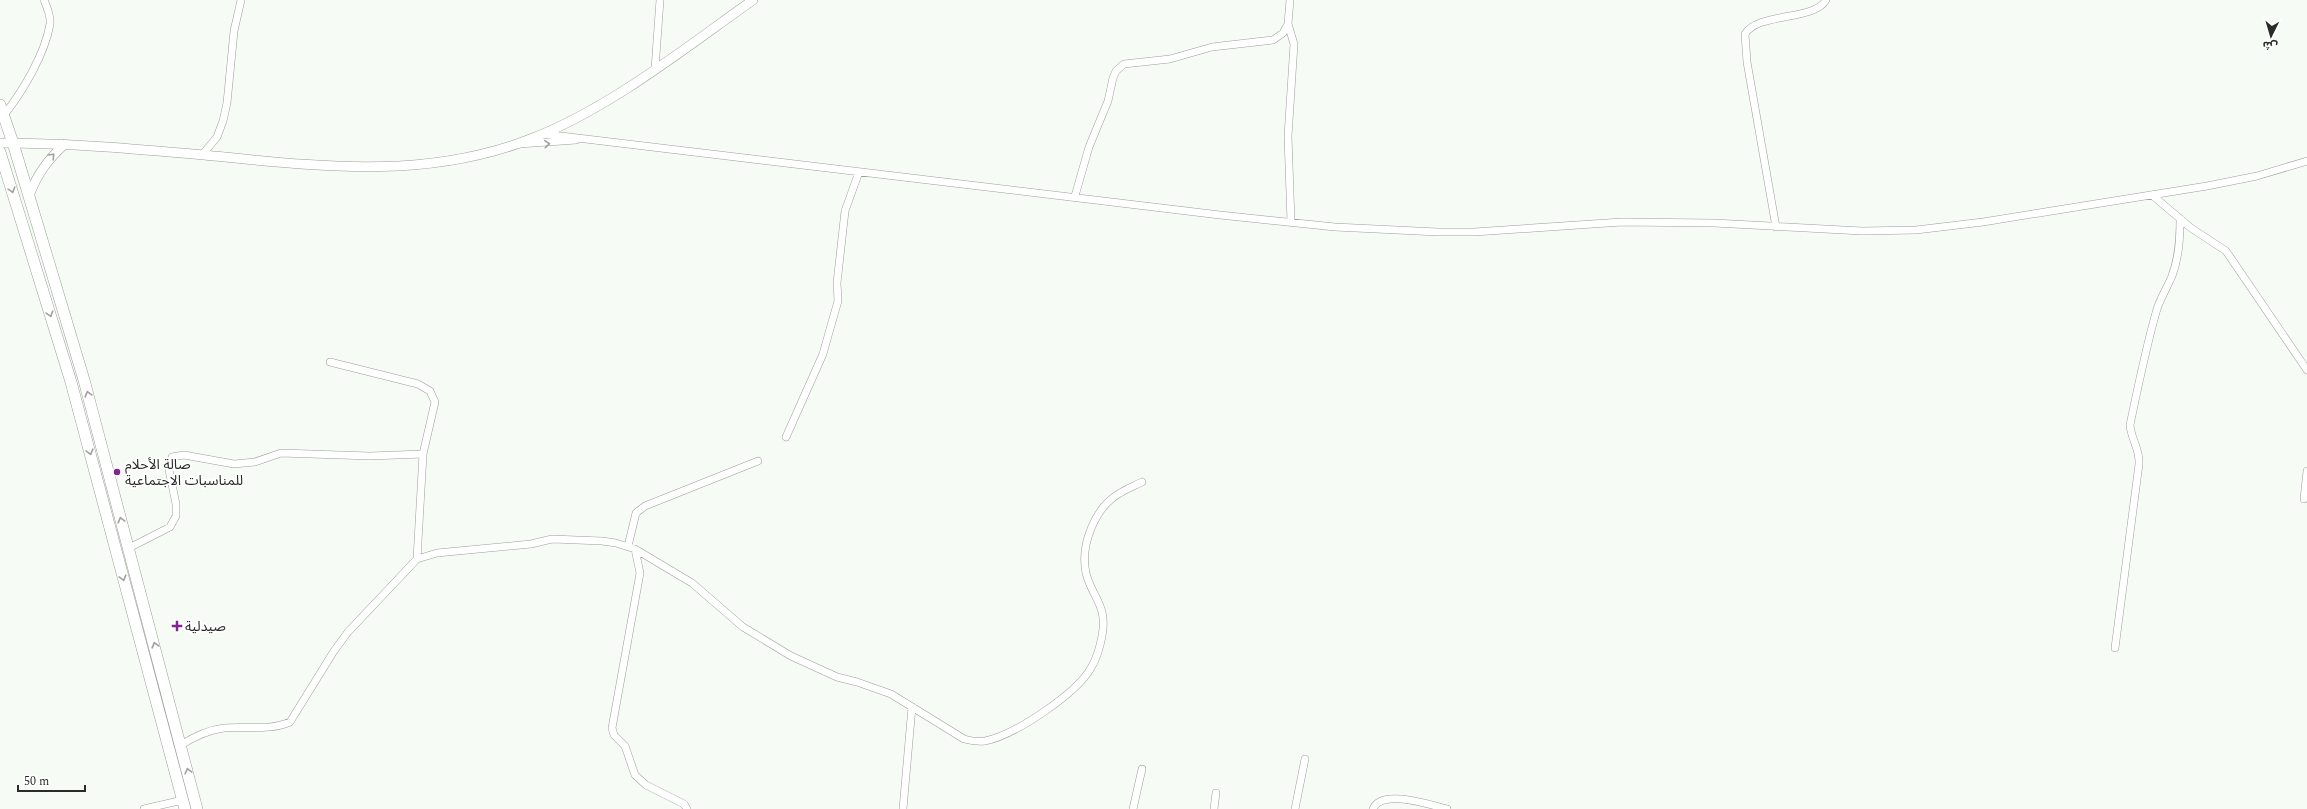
<svg xmlns="http://www.w3.org/2000/svg" width="2307" height="809" font-family="Spectral,'Noto Sans Arabic',serif">
<style>
.lines{fill:none;stroke-linecap:round;stroke-linejoin:round}
.minor-casing{stroke:#9b9f9a;stroke-width:8}
.tertiary-casing{stroke:#9b9f9a;stroke-width:10}
.primary-casing{stroke:#9b9f9a;stroke-width:12}
.minor{stroke:#fff;stroke-width:7}
.tertiary{stroke:#fff;stroke-width:9}
.primary{stroke:#fff;stroke-width:11}
.oneway{stroke:#a0a09f}
.poi-dot{fill:#822591;stroke:#fff;stroke-width:1.5}
.labels{text-anchor:middle;stroke-width:3.5;stroke-linejoin:round;paint-order:stroke}
.poi-label{font-size:14px;fill:#2b2c2a;stroke:#fff;text-anchor:start}
</style>
<rect width="100%" height="100%" fill="#f6fbf6"/>
<g class="lines">
<g class="minor-casing">
<path id="minor" d="M1290 0 1288 24 1294 44 1288 136 1291 222
M655 69 660 0
M4 115C23 91 45 54 50 24 51 16 47 7 44 0
M544 134 1220 215 1335 227 1438 232H1474L1622 222 1714 223 1862 231 1916 230 1983 222 2207 186 2257 176 2307 161
M519 144 576 140
M202 155 217 137 223 121 227 103 234 31 241 0
M2152 195 2191 228 2226 251 2307 370
M1075 196 1089 147 1108 101 1113 78 1116 71 1124 64 1170 59 1212 47 1273 40 1283 33 1288 24
M1776 227 1747 62 1745 34C1758 12 1815 21 1826 0
M330 362 418 384 430 391 435 402 423 454 417 559
M786 437 823 354 828 336 838 301 837 283 845 211 859 172
M2304 499 2307 471
M628 546 636 513 645 506 758 461
M129 548 170 527 176 516V504L169 470 172 457 184 455 234 464 255 462 281 453 370 456 423 454
M635 549 640 573 612 728 614 735 625 746 635 775 646 785 684 804 687 809
M2115 648 2139 464C2140 449 2131 439 2130 425 2138 386 2146 347 2157 309 2161 297 2167 288 2172 276 2179 257 2180 239 2180 219
M181 745C195 736 208 730 224 728 246 726 269 731 290 722L334 651 348 632 417 559 437 553 531 544 552 539 602 541 616 543 635 549 692 583 743 627 791 656 837 677 857 682 891 694 964 739C971 741 977 742 985 741 1015 735 1076 694 1091 668 1097 658 1100 647 1102 636 1108 605 1092 598 1086 573 1080 545 1095 507 1120 493 1126 489 1134 486 1142 482
M144 809 183 800
M903 809 912 707
M1133 809 1142 769
M1214 809 1216 793
M1295 809 1305 759
M1373 809C1381 788 1431 805 1447 809"/>
</g>
<g class="tertiary-casing">
<path id="tertiary" d="M0 143C68 143 136 149 204 155 316 166 425 181 533 138 610 108 685 48 753 0
M29 196C37 174 48 159 65 144"/>
</g>
<g class="primary-casing">
<path id="primary" d="M0 105 13 143 84 380 197 809
M0 152 71 382 185 809"/>
</g>
<use href="#minor" class="minor"/>
<use href="#tertiary" class="tertiary"/>
<use href="#primary" class="primary"/>
</g>
<defs><path id="oneway-chevron" d="M-2-3.5L2.5 0L-2 3.5" fill="none" stroke-width="1.6" stroke-linecap="round" stroke-linejoin="round"/></defs>
<g class="oneway">
<use href="#oneway-chevron" transform="translate(547 144) rotate(-5)"/>
<use href="#oneway-chevron" transform="translate(52 156) rotate(-47)"/>
<use href="#oneway-chevron" transform="translate(12 190) rotate(73)"/>
<use href="#oneway-chevron" transform="translate(50 314) rotate(73)"/>
<use href="#oneway-chevron" transform="translate(88 394) rotate(-105)"/>
<use href="#oneway-chevron" transform="translate(90 452) rotate(75)"/>
<use href="#oneway-chevron" transform="translate(121 520) rotate(-105)"/>
<use href="#oneway-chevron" transform="translate(123 578) rotate(75)"/>
<use href="#oneway-chevron" transform="translate(155 645) rotate(-105)"/>
<use href="#oneway-chevron" transform="translate(188 771) rotate(-104)"/>
</g>
<g class="poi-dot">
<circle cx="117" cy="472" r="4"/>
<path d="M175 620h4v4h4v4h-4v4h-4v-4h-4v-4h4z"/>
</g>
<g class="labels">
<g class="poi-label">
<text x="125" y="469">صالة الأحلام<tspan x="125" dy="16">للمناسبات الاجتماعية</tspan></text>
<text x="185" y="631">صيدلية</text>
</g>
</g>
<g transform="translate(2271 36) rotate(185)" stroke="#ffffff" stroke-width="3" paint-order="stroke">
<path d="M0-3L7 15L0 10L-7 15Z" fill="#2b2c2a"/>
<text y="-6" font-size="11" font-weight="bold" text-anchor="middle" fill="#2b2c2a">ش</text>
</g>
<path d="M18 785v6h67v-6" fill="none" stroke="#2b2c2a" stroke-width="2"/>
<text x="24" y="785" font-size="12" fill="#2b2c2a" stroke="#ffffff" stroke-width="3" paint-order="stroke">50 m</text>
</svg>
